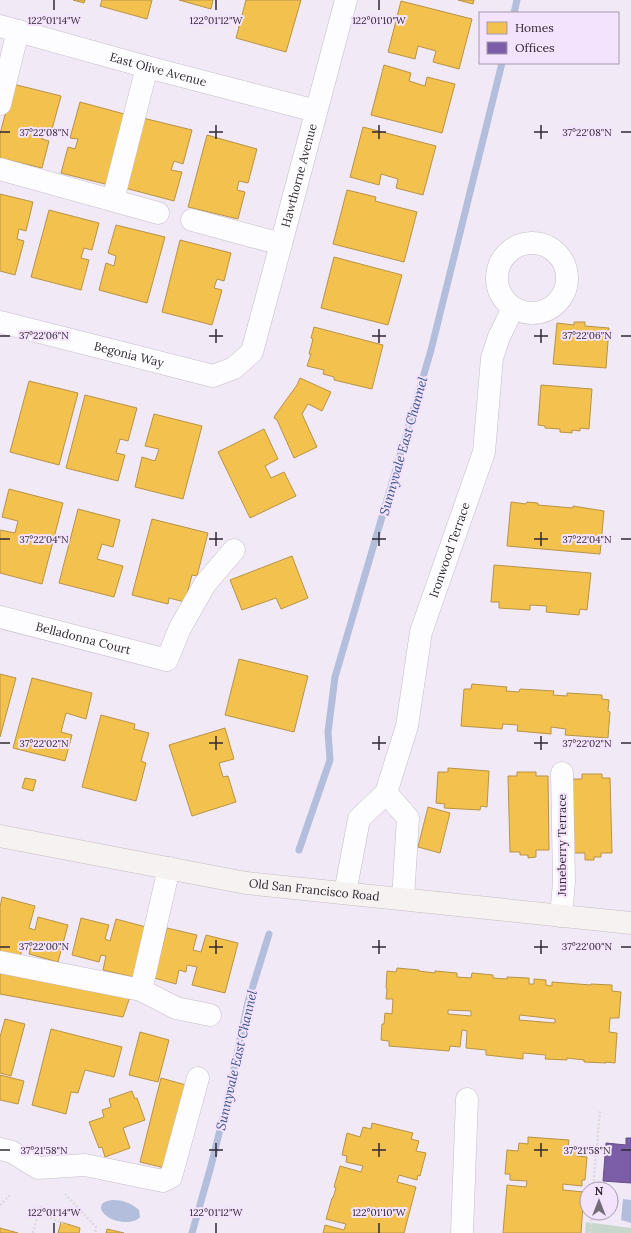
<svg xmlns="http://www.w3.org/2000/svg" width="631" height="1233" font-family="Lora,serif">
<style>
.green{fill:#c7d7cb}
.water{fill:#b2bedb}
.homes{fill:#f2c14e;stroke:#b89346;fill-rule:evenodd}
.offices{fill:#7b5ea7;stroke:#644e84}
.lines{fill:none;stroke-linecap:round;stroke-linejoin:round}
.stream{stroke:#b2bedb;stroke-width:7}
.minor-casing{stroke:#c4bdc8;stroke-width:23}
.major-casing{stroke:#c7bbc0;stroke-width:23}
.path{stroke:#dcd9dc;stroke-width:2.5;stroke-dasharray:2 2;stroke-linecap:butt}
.minor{stroke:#fdfcfe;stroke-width:22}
.major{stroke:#f7f2f2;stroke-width:22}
.ticks{fill:none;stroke:#302933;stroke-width:1.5}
.labels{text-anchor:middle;stroke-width:4;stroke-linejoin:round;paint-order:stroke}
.street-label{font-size:12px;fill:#302933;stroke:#f4e3fc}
.water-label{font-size:13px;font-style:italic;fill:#395486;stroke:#f4e3fc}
.ticks-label{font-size:10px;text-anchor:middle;fill:#302933;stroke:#f4e3fc;stroke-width:4;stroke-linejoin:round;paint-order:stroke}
</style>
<rect width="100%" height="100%" fill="#f2e9f6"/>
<path class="green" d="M586 1222 631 1228V1233H585Z"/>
<path class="water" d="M623 1199 631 1200V1223L621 1220Z
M113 1200C123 1200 131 1203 139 1210L140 1217C131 1227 105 1221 101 1209 101 1201 107 1201 113 1200Z"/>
<path class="homes" d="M73 0H85L84 3Z
M102 0H152L147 19 100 6Z
M179 0H213L211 9Z
M246 0H301L286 52 236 38Z
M458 0H474L473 4Z
M401 1 472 19 459 69 433 62 436 51 418 46 415 59 388 52Z
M384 65 411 73 409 81 425 86 427 77 455 84 442 133 371 115Z
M13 84 61 96 51 133 44 131 42 139 49 141 42 168 0 158V134Z
M80 102 128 115 109 185 61 173 68 147 75 149 78 139 70 138Z
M143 118 192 130 183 164 174 161 171 170 182 172 174 201 125 188Z
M363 127 436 146 423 195 396 188 398 179 381 174 379 185 350 177Z
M207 135 257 149 248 183 239 181 237 190 245 192 238 219 188 207Z
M347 190 376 197 375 201 417 212 404 262 333 244Z
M0 194 33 202 26 231 19 229 17 239 24 241 15 275 0 271Z
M49 210 99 223 92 250 84 248 81 258 89 260 81 290 31 277Z
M116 225 165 237 147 303 99 290 106 263 114 266 116 256 108 253Z
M180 240 231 253 224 281 217 279 214 288 222 290 212 325 162 312Z
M334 257 402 275 388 325 321 308Z
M574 322H585V326L609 328 606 368 553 364 557 323 574 325Z
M314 327 383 345 372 389 334 380V377L323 374 324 370 307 366 311 354H309L313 339 311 338Z
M300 378 331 392 322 411 308 404 302 414 317 447 294 458 277 420 274 418 275 416V415L276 414 297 385Z
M29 381 78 393 59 465 10 452Z
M541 385 592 389 589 429 580 428V431L572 430V433L560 432V429L545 428V426L538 425Z
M85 395 137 408 128 441 120 439 116 453 125 455 118 481 66 468Z
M154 414 202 426 183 499 135 487 142 457 155 461 159 449 145 446Z
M264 429 278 459 265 466 271 478 284 472 296 496 250 518 218 452Z
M9 489 63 503 42 584 0 573V530L15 533 18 521 2 517Z
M511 502 526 504 527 502 538 503V505L573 508V506L604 511 600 554 507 546Z
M78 509 120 520 113 547 102 544 97 559 123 566 114 597 59 583Z
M152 519 208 533 197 576 192 575 185 602 169 598 168 604 132 595Z
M292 556 308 598 281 609 276 598 242 610 230 580Z
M494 565 591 573 587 610 580 609 579 615 546 612 547 606 530 605V610L499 608V602H491Z
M239 659 308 676 294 732 225 715Z
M0 674 16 678 0 737Z
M32 678 92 693 86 719 66 713 61 732 72 735 65 761 13 748Z
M472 684 507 687 506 691 519 692 520 689 554 691 553 695 567 696V693L602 695V699L609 700 608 711 610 712 608 738 565 735 566 729 551 727V734L517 731 518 725 503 724 502 729 461 726 464 689H471Z
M101 715 135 724 134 729 149 733 141 761 146 763 136 801 82 787Z
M225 728 234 759 219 763 223 777 228 776 236 802 192 816 169 745Z
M448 768 489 771 487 807 481 806 480 810 444 808 445 804 436 803 438 772H448Z
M517 772H536V776H548L549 850H536V857L528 858V855H520V852H510L508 776H517Z
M582 774H602V778H610L612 853H601V857H594V860H585V853H572L571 779H582Z
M25 778 36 780 33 791 22 788Z
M428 807 450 813 440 853 418 847Z
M2 897 35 906 29 928 35 930 38 917 68 925 58 962 29 954 31 945 23 943 20 958 0 953V907Z
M81 918 109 925 105 939 110 941 116 919 150 928 137 978 103 970 106 956 101 955 99 962 72 955Z
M167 928 197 935 193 950 201 952 206 935 238 943 225 993 192 985 197 967 187 965 186 972 179 970 176 984 154 978Z
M397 968 419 970V971L435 973V971L457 973V977L471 978 472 973 493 975V978L507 979V977L529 978V984H534V979L546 980V985L552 986V982L591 985V984L612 985V991L621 992 619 1018H610L609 1032 617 1033 615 1063 606 1062V1063L584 1062V1060L567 1058V1060L545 1059 546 1055 523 1053V1059L486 1055V1050L466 1048 467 1031 462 1030 460 1047 450 1046 449 1051 389 1046V1041L381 1040 382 1024H384L385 1013 392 1014 393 999H386L387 989 386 988 387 971 396 972ZM448 1010 471 1011V1016L448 1014ZM520 1015 555 1019V1023L519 1020Z
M0 973 130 997 123 1017 0 994Z
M5 1019 25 1024 11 1076 0 1073V1037Z
M51 1029 122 1047 114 1077 85 1070 78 1093 71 1092 66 1114 32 1105Z
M140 1032 169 1040 158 1082 129 1075Z
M0 1075 24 1081 18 1104 0 1100Z
M161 1078 186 1085 165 1168 140 1162Z
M132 1091 135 1099 137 1098 145 1120 123 1128 130 1148 105 1157 102 1147 99 1148 89 1122 104 1117 102 1110 111 1107 109 1099Z
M372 1123 413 1133 411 1139 419 1141 416 1151 426 1153 420 1176 418 1175 417 1180 399 1175 397 1182 416 1187 404 1233H323L325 1225 344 1230 346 1224 326 1219 332 1198H333L336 1188 334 1187 340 1166 361 1172 363 1166 346 1162 347 1156 342 1155 347 1133 360 1137 363 1127 371 1129Z
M528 1137 569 1140 568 1147 578 1148 577 1156 587 1157 585 1180H582V1186L563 1184V1190L584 1192 581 1233H503L507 1185 526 1187 527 1181 510 1180V1174H505L507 1150 518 1151 519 1143 528 1144Z
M61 1222 80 1228 79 1233H58Z
M0 1228 18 1233H0Z
M107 1229 124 1233H106Z"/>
<path class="offices" d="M626 1138H631V1183L603 1181 606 1143 626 1145Z"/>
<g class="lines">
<path class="stream" d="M514 13 517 0
M299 850 330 760 328 732 335 677 431 350 502 63
M192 1233 211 1166 229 1093 248 1002 269 934"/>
<g class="minor-casing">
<g id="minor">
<path id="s1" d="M0 26 147 67 316 111"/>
<path d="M0 104 18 31"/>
<path d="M0 169 158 213"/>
<path d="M113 200 147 67"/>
<path d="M192 220 281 244"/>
<circle cx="532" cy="278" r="35"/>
<path id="s2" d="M0 322 213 376 234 368 252 352 281 244 346 0"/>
<path id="s3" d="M0 617 167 660 180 628 205 584 234 550"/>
<path d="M386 793 408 818 403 899"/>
<path id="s4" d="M345 893 359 819 386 793 407 726 421 632 484 452 492 358 499 337 513 308"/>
<path d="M561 916 564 882 562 773"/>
<path d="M0 962 141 990 176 1008 210 1015"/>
<path d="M141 990 169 868"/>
<path d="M0 1149 12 1152 38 1168 85 1165 163 1181 171 1177 198 1078"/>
<path d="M462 1233 467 1099"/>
</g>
</g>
<g class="major-casing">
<g id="major">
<path id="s5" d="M0 836 246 883 631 923"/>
</g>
</g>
<path class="path" d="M593 1189 600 1111
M65 1194 96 1227 95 1233
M0 1205 10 1195
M40 1206C47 1218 53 1220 66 1224
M33 1233 40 1206
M590 1233 592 1213"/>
<use href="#minor" class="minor"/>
<use href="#major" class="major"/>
</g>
<path class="ticks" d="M54 0V10M216 0V10M379 0V10M216 125V139M379 125V139M541 125V139M0 132H10M209 132H223M372 132H386M534 132H548M621 132H631M216 329V343M379 329V343M541 329V343M0 336H10M209 336H223M372 336H386M534 336H548M621 336H631M216 532V546M379 532V546M541 532V546M0 539H10M209 539H223M372 539H386M534 539H548M621 539H631M216 736V750M379 736V750M541 736V750M0 743H10M209 743H223M372 743H386M534 743H548M621 743H631M216 940V954M379 940V954M541 940V954M0 947H10M209 947H223M372 947H386M534 947H548M621 947H631M216 1143V1157M379 1143V1157M541 1143V1157M0 1150H10M209 1150H223M372 1150H386M534 1150H548M621 1150H631M54 1223V1233M216 1223V1233M379 1223V1233"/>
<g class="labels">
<g class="street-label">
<text dy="4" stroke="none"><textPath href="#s1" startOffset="164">East Olive Avenue</textPath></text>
<text dy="4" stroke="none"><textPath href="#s2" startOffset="449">Hawthorne Avenue</textPath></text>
<text dy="4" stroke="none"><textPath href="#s2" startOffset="133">Begonia Way</textPath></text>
<text dy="4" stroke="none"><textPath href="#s4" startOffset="365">Ironwood Terrace</textPath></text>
<text dy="4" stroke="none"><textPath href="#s3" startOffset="86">Belladonna Court</textPath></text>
<text transform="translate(562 845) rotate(-90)" y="4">Juneberry Terrace</text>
<text dy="4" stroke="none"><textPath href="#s5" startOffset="319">Old San Francisco Road</textPath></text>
</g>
<g class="water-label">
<text transform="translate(403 446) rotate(-74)" y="5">Sunnyvale East Channel</text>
<text transform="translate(236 1060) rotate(-77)" y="5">Sunnyvale East Channel</text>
</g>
</g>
<g class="ticks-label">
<text x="54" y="24">122°01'14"W</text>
<text x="216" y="24">122°01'12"W</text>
<text x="379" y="24">122°01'10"W</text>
<text x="44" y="136">37°22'08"N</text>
<text x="587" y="136">37°22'08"N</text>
<text x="44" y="339">37°22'06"N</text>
<text x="587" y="339">37°22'06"N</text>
<text x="44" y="543">37°22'04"N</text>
<text x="587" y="543">37°22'04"N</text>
<text x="44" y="747">37°22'02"N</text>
<text x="587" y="747">37°22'02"N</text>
<text x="44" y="950">37°22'00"N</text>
<text x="587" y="950">37°22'00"N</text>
<text x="44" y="1154">37°21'58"N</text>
<text x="587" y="1154">37°21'58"N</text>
<text x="54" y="1216">122°01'14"W</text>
<text x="216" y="1216">122°01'12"W</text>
<text x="379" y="1216">122°01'10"W</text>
</g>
<rect x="479" y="12" width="140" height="52" fill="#f4e3fc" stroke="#a699ac"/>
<rect x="487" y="22" width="20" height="12" fill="#f2c14e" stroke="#a699ac"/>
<text x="515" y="32" font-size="12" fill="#302933">Homes</text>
<rect x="487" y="42" width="20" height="12" fill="#7b5ea7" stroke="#a699ac"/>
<text x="515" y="52" font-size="12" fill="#302933">Offices</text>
<g transform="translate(599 1201)"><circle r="19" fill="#f4e3fc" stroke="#a699ac"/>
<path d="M0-3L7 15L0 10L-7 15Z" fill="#746c77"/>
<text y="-6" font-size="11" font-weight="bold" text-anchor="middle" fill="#302933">N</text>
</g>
</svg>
